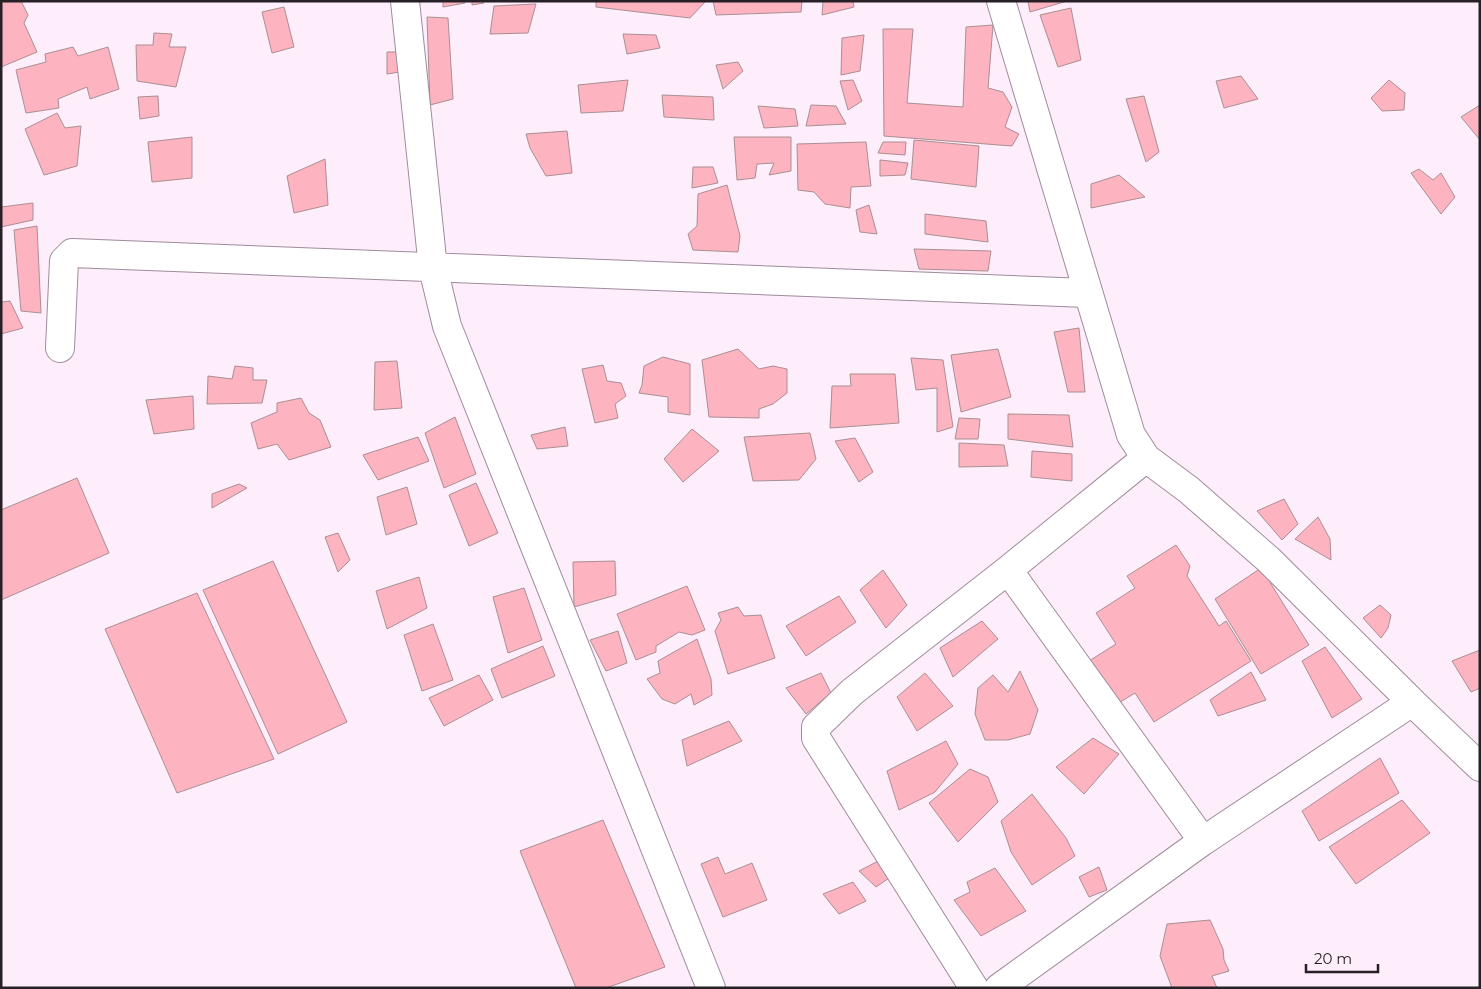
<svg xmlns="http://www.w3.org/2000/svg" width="1481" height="989" font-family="Montserrat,sans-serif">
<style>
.building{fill:#fdb3c0;stroke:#a98f93}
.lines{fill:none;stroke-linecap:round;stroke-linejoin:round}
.minor-casing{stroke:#9f8c9b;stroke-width:30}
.minor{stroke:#fff;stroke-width:28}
</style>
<rect width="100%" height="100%" fill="#feedfa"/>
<path class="building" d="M1 1H21L28 15 24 23 37 52 1 67Z
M443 1H465V3L443 7Z
M472 1H483L484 3 472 5Z
M596 1H704L705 2 690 18 596 7Z
M713 1H802L801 12 716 15Z
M823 1H853L854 7 822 15Z
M1028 1H1067L1030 12Z
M536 4 528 33 490 34 494 6Z
M284 7 294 47 272 53 262 12Z
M1071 8 1081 60 1058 67 1040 15Z
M427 17 448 18 453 99 430 105Z
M993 25 988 88 1003 92 1012 107 1005 127 1019 134 1012 146 884 136 883 29H913L907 103 963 107 966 27Z
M154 33 172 34 169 47H186L176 87 137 81 136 45H153Z
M623 34 656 35 660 48 627 54Z
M864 35 860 71 841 75 842 38Z
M73 47 78 56 108 47 119 89 90 99 87 87 58 99 59 108 26 113 16 70 46 62 45 54Z
M387 52H401L406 71 387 74Z
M738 62 743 71 723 89 716 65Z
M1241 76 1258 99 1224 108 1216 81Z
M628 80 623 111 581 113 578 85Z
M853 80 862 101 848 110 840 81Z
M1389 80 1405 93 1404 110 1382 111 1371 98Z
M662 95 713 97 714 120 664 117Z
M158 96 159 116 140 119 138 97Z
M1144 96 1159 152 1146 162 1126 99Z
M811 105 836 106 846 124 806 126Z
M1480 105V140L1461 117Z
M758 106 795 109 798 126 764 128Z
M57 113 65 128 81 126 77 166 44 175 25 129Z
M567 131 572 173 546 176 530 148 526 134Z
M192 137V178L152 182 148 142Z
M734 137H791V171L769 175 774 163 757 164 755 178 737 180Z
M914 140 979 146 976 187 911 179Z
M866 142 871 186 851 187 850 208 825 204 814 192 798 190 797 144Z
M883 142H906L905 155 878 153Z
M325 159 328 205 294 213 287 176Z
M880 160 908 163 905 175 880 176Z
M693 167H713L718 183 692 188Z
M1419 169 1433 180 1441 173 1455 197 1441 214 1411 173Z
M1119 175 1145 197 1091 208V184Z
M727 185 740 236 738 252 693 250 688 234 697 226 698 194Z
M33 203V220L1 227V207Z
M869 205 877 234 860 232 856 210Z
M925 214 986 221 988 242 925 234Z
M37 226 41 313 21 311 14 230Z
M914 249 991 251 988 271 919 269Z
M10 301 23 328 1 334V302Z
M1079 328 1085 392H1068L1054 332Z
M738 349 759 369 773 366 787 369V393L773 404 759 409V418L709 417 702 360Z
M998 349 1011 397 961 412 951 355Z
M663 357 690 364V415L668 412V397L639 393 642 385 644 366Z
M911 358 943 360 953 427 937 432V388L916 390Z
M397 361 402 408 374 410 375 362Z
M603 365 607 381 621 383 626 396 615 404 618 418 595 423 582 369Z
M235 366 253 368V380H267L262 403 207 404 208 376 232 379Z
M850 374H895L899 423 830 428 832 386H851Z
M193 396 194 429 154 434 146 400Z
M301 398 309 413 320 420 331 447 289 460 277 444 258 449 251 423 277 412V403Z
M1008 414 1069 415 1073 447 1008 439Z
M455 417 476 474 444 488 425 433Z
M959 418 980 419 978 439H955Z
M565 427 568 446 537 449 531 435Z
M692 429 719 451 683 482 664 459Z
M810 433 816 459 799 480 753 481 744 437Z
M418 437 429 461 378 480 363 455Z
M855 438 873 472 859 482 835 441Z
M959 443 1004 445 1008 466 959 467Z
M1032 451 1072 454V481L1031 477Z
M77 478 109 553 1 600V510Z
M476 483 498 533 469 546 449 495Z
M239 484 247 488 212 508V494Z
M407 487 417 524 386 535 377 497Z
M1284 499 1298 524 1282 540 1257 511Z
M1318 517 1330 539 1331 560 1295 539Z
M338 533 350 560 338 572 325 537Z
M1176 545 1190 566 1187 576 1219 626 1226 621 1251 661 1154 722 1135 693 1117 704 1089 661 1116 644 1096 613 1135 588 1127 576Z
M273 561 347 722 278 754 203 590Z
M615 561 616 595 574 607 573 562Z
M1261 568 1309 645 1261 674 1215 599Z
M883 570 907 605 886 628 860 590Z
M419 577 427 608 387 629 376 591Z
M687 586 705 630 692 635 679 632 656 646V652L636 660 617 614Z
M524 588 542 640 508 653 493 597Z
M197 593 274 759 177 793 105 629Z
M839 596 856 622 806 656 786 626Z
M1380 605 1391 615 1388 628 1381 638 1363 618Z
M738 607 744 616 761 615 775 658 728 674 715 631 721 620 718 613Z
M982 621 998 639 953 677 940 648Z
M433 624 453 680 422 691 404 635Z
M618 631 627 663 606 671 590 640Z
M697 639 711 679 712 695 694 705 691 694 675 704 662 699 647 679 660 673 658 661Z
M543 646 555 676 502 698 491 669Z
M1325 647 1362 699 1332 718 1302 661Z
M1480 650V688L1471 692 1452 661Z
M1020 671 1038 710 1030 734 1008 740H985L975 714 978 688 993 675 1008 692Z
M1251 672 1266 700 1218 716 1210 700Z
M821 673 831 693 806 714 786 688Z
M925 673 953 706 917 731 897 697Z
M479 675 493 700 444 726 429 698Z
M729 721 742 741 687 766 682 740Z
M1093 738 1119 754 1084 794 1056 767Z
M946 741 958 764 935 792 899 810 887 771Z
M1380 758 1399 793 1319 841 1302 811Z
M970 769 988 777 998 802 958 842 929 803Z
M1032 794 1066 838 1075 856 1032 885 1011 852 1001 821Z
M1402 800 1430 833 1356 884 1329 847Z
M603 820 665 967 606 988H576L520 851Z
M718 857 725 874 752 863 767 900 723 917 701 864Z
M884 858 892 876 876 887 859 871Z
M1099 867 1107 890 1089 897 1079 877Z
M995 868 1026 911 981 936 954 900 970 892 967 882Z
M853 882 866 901 839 914 823 894Z
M1210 920 1223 949 1224 960 1229 971 1212 976 1217 988H1172L1160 956 1167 924Z"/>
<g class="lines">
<g class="minor-casing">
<path id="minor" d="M405 1 433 268 447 326 711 988
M60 348 64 261 72 253 1087 293
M1008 570 1203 841
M1412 702 1480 767
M974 988 816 738V727L852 692 1008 570 1146 458 1131 435 1001 1
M999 988 1203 841 1412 702 1269 560 1189 490 1146 458"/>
</g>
<use href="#minor" class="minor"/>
</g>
<rect width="1481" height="989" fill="none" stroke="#272026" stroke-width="5"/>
<path d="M1306 964v8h72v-8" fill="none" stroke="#272026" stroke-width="2.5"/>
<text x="1314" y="964" font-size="15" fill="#272026" stroke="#feedfa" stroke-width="4" paint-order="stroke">20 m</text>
</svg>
